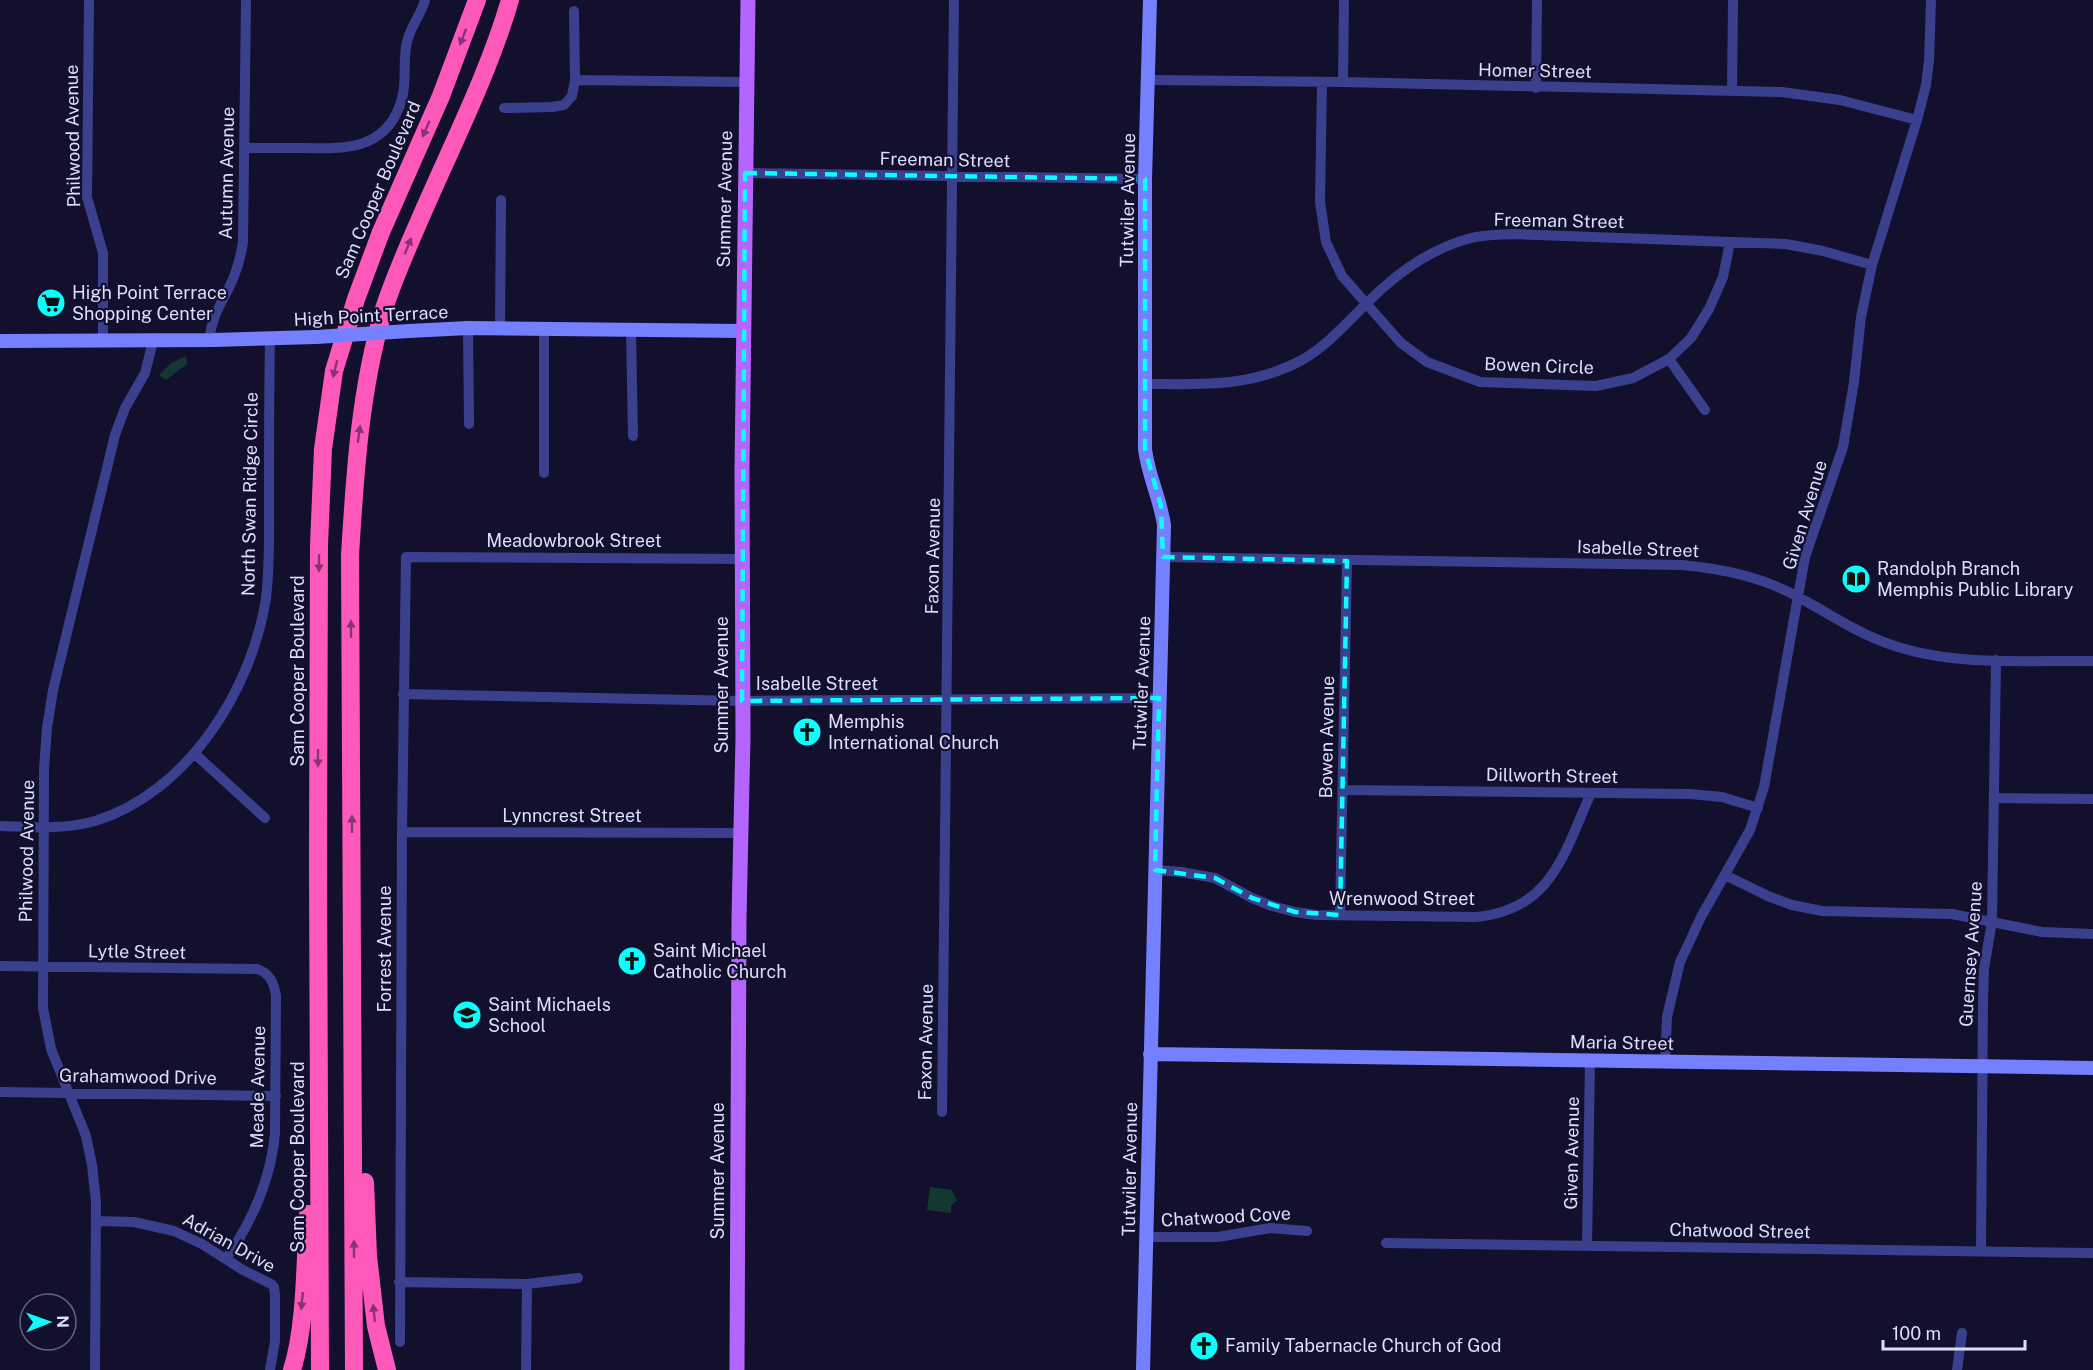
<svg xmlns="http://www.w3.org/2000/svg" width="2093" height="1370" font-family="'Public Sans',sans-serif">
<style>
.green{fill:#133832}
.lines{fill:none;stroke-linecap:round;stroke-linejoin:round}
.street{stroke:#3a408e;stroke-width:10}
.secondary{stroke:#7480ff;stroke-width:14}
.primary{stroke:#b464ff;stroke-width:15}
.highway{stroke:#ff58bb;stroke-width:18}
.secondary-bridge{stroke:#7480ff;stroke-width:14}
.oneway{fill:#883474}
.marked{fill:none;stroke:#09fffc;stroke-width:4.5;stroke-dasharray:12 8;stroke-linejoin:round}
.labels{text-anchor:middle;stroke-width:4.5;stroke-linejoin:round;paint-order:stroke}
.street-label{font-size:18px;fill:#ddf;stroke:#12102d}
.poi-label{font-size:18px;fill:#ddf;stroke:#12102d;text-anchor:start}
</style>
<rect width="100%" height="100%" fill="#12102d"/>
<path class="green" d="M186 356 187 364 166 380 159 375 171 363Z
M930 1187 952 1190 957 1200 951 1206V1213L927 1210Z"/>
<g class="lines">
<path class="street" d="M89 0 87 197 103 253V341
M575 80 746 82
M1149 80 1343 82 1782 92 1840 100 1917 120
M1343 82 1344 0
M1322 83 1320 202 1326 242 1342 276 1401 343 1427 362 1480 382 1596 386 1633 378 1669 359 1691 338 1709 309 1723 277 1730 242
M1536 88 1537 0
M1732 91 1733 0
M504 108 552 107 564 105 572 96 575 80 574 11
M245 148C264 148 284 148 304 148 344 149 384 150 400 105 408 84 402 63 407 42 410 27 421 15 425 0
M745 173 1145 179
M468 328 469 424
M500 329 501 200
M631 329 633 436
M209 340C212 314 223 302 233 279 238 267 241 255 243 242L246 0
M1669 359 1705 410
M1145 384C1201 384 1250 388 1302 360 1326 346 1344 326 1364 306 1394 275 1428 249 1471 238 1484 235 1498 235 1512 234L1786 244 1823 251 1872 265
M544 473V330
M1163 557 1682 565C1724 569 1763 577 1800 598 1830 614 1857 633 1889 644 1953 667 2026 660 2093 661
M403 694 742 701 1159 698
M195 754 265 818
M1343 790 1690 794 1722 797 1758 808
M1994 798 2093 799
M0 826C31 827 64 830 95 821 187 793 252 690 266 598 270 565 269 531 269 498 269 445 269 392 270 339
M402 832 741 833
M1155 870 1181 872 1215 878 1252 898 1272 906 1295 912 1317 915 1476 917C1552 910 1564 853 1591 793
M1725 875 1770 897 1792 905 1822 911 1952 914 2042 932 2093 934
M1340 915 1347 561
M0 966 257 969C270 973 274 983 276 996L275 1133C271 1180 253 1220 226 1259
M1665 1061 1667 1017 1680 962 1701 917 1750 830 1764 787 1805 557 1843 447 1854 382 1861 317 1872 265 1917 120 1926 85 1929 61 1931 0
M0 1092 276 1096
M942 1112 954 0
M96 1221 134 1222 174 1231 202 1244 243 1270 271 1284 274 1287 275 1295V1341L270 1370
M1147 1237H1218L1270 1228 1307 1231
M1386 1243 2093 1253
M1587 1246 1590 1060
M1981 1251 1983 1002 1984 969 1992 921 1996 660
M399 1282 527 1284 578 1278
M400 1342 402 832 406 557 742 559
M95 1370 96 1202 92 1165 86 1136 51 1049 43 1008 44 769 47 728 53 690 115 435 125 408 145 373 153 341
M526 1370 527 1284
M1957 1370 1962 1333"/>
<path class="secondary" d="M409 331 468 328 743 331
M0 341 214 340 316 337
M1150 1054 2093 1068
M1143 1370 1164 525C1160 498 1148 475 1145 449V179L1150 0"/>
<path class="primary" d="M737 1370 739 918 743 738 742 470 748 0"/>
<path class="highway" d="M365 1182 368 1256 376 1326 387 1370
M292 1370C306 1326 305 1261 308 1214
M320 1370 318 864 319 545 323 449 334 371 356 299 381 232 441 96 477 0
M354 1370 350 555C355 473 360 391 383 312 393 280 407 249 420 219 451 147 488 75 510 0"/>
<path class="secondary-bridge" d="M316 337 409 331"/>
</g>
<defs><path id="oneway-solid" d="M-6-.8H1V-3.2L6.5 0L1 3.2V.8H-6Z" transform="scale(1.5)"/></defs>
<g class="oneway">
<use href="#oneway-solid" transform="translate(463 37) rotate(111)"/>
<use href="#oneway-solid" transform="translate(426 129) rotate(114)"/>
<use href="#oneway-solid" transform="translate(408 246) rotate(-68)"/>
<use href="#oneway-solid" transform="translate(335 369) rotate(104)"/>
<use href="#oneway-solid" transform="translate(359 434) rotate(-82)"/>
<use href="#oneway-solid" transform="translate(319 563) rotate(90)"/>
<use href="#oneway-solid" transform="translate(351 629) rotate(-90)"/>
<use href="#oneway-solid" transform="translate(318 758) rotate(90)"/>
<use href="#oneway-solid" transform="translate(352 824) rotate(-90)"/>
<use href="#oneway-solid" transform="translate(354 1249) rotate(-90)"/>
<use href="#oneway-solid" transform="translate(302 1301) rotate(96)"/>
<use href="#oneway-solid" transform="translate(374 1313) rotate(-96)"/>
</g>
<path class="marked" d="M745 173 1145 179V449L1161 506 1163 557 1347 561 1340 915 1295 912 1252 898 1215 878 1155 870 1159 698 742 701Z"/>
<defs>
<g id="supermarket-disc" transform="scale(1.5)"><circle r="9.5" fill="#09fffc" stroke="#12102d"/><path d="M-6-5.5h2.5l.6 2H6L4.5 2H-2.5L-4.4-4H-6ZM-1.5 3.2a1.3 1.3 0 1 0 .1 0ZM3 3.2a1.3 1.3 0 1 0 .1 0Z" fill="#111"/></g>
<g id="library-disc" transform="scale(1.5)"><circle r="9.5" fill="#09fffc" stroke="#12102d"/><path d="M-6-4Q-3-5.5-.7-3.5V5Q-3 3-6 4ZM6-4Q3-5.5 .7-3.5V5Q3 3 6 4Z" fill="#111"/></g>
<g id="church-disc" transform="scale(1.5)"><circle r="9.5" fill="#09fffc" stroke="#12102d"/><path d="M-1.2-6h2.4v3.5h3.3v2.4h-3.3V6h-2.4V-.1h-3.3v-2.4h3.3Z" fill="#111"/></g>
<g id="school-disc" transform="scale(1.5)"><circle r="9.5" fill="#09fffc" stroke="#12102d"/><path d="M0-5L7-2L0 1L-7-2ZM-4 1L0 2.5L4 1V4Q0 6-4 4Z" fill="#111"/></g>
</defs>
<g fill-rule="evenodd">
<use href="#supermarket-disc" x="51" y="303"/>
<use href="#library-disc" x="1856" y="579"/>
<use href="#church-disc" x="807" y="732"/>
<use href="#church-disc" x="632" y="961"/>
<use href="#school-disc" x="467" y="1015"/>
<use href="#church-disc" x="1204" y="1346"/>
</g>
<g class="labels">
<g class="street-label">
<text transform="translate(1535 71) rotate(1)" y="6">Homer Street</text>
<text transform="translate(73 136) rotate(-91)" y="6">Philwood Avenue</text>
<text transform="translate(945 160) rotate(1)" y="6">Freeman Street</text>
<text transform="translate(227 173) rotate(-89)" y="6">Autumn Avenue</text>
<text transform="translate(378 190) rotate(-67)" y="6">Sam Cooper Boulevard</text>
<text transform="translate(725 199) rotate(-89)" y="6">Summer Avenue</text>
<text transform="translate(1128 200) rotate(-89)" y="6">Tutwiler Avenue</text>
<text transform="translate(1559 221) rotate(1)" y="6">Freeman Street</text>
<text transform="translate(371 316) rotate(-3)" y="6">High Point Terrace</text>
<text transform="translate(1539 366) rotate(2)" y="6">Bowen Circle</text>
<text transform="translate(250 494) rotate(-89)" y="6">North Swan Ridge Circle</text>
<text transform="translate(1805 515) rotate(-73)" y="6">Given Avenue</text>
<text x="574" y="547">Meadowbrook Street</text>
<text transform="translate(1638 549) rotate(2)" y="6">Isabelle Street</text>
<text transform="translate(933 556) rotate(-89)" y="6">Faxon Avenue</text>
<text transform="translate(298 671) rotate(-90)" y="6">Sam Cooper Boulevard</text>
<text transform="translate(1142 683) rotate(-88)" y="6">Tutwiler Avenue</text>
<text x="817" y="690">Isabelle Street</text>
<text transform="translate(722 685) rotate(-90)" y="6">Summer Avenue</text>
<text transform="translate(1327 737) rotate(-89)" y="6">Bowen Avenue</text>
<text transform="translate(1552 776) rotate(1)" y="6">Dillworth Street</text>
<text x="572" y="822">Lynncrest Street</text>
<text transform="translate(27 851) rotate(-89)" y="6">Philwood Avenue</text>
<text x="1402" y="905">Wrenwood Street</text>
<text transform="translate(385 949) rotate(-90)" y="6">Forrest Avenue</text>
<text transform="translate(137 952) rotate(1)" y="6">Lytle Street</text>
<text transform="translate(1971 954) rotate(-86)" y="6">Guernsey Avenue</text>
<text transform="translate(926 1042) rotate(-89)" y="6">Faxon Avenue</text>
<text transform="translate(1622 1043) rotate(1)" y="6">Maria Street</text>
<text transform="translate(138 1077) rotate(1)" y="6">Grahamwood Drive</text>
<text transform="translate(258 1087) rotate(-89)" y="6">Meade Avenue</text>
<text transform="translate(1572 1153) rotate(-89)" y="6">Given Avenue</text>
<text transform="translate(298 1157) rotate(-90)" y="6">Sam Cooper Boulevard</text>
<text transform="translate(1130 1169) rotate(-89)" y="6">Tutwiler Avenue</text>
<text transform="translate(718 1171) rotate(-90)" y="6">Summer Avenue</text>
<text transform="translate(1226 1217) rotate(-3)" y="6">Chatwood Cove</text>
<text transform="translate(1740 1231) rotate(1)" y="6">Chatwood Street</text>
<text transform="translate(229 1243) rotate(29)" y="6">Adrian Drive</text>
</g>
<g class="poi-label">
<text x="72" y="299">High Point Terrace<tspan x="72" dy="21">Shopping Center</tspan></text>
<text x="1877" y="575">Randolph Branch<tspan x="1877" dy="21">Memphis Public Library</tspan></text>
<text x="828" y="728">Memphis<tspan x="828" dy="21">International Church</tspan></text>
<text x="653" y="957">Saint Michael<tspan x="653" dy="21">Catholic Church</tspan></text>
<text x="488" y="1011">Saint Michaels<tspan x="488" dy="21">School</tspan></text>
<text x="1225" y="1352">Family Tabernacle Church of God</text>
</g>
</g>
<g transform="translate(48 1322) rotate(89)"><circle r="28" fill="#12102d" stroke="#636281" stroke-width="1.5"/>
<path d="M0-4.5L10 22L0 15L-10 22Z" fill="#09fffc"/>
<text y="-9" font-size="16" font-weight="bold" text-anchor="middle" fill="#ddddff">N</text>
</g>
<path d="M1883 1340v9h142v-9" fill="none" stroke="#ddddff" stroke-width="3"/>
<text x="1892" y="1340" font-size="18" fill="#ddddff" stroke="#12102d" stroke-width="4.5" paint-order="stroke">100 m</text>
</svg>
